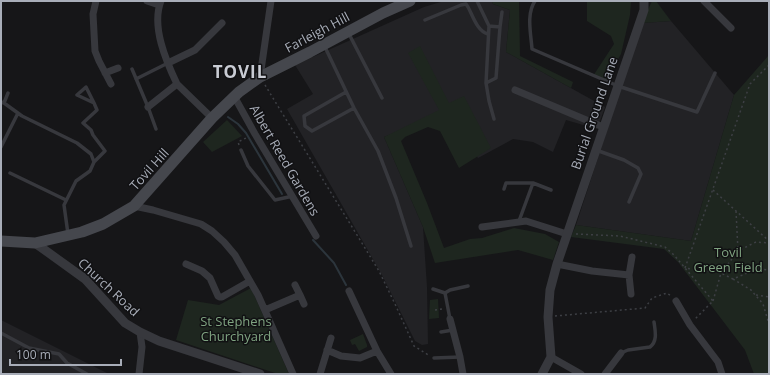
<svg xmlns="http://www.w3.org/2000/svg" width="770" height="375" font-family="'Open Sans',sans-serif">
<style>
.built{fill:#222225}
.green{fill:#1e261f}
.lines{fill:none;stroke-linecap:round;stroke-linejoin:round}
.stream{stroke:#2c353c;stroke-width:2}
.path{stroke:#3d3f44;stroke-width:1.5;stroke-dasharray:2 3;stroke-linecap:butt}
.service{stroke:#37383d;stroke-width:3.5}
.minor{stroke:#37383d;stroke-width:7}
.tertiary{stroke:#37383d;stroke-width:9}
.secondary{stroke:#45474d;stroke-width:11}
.labels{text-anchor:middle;stroke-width:3;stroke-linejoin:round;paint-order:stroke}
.street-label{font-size:13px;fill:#a8adb8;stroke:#111113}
.park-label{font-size:13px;fill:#7fa381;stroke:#111113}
.district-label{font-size:17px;font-weight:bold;letter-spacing:1px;fill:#c9ccd4;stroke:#111113}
</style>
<rect width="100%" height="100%" fill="#161618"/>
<path class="built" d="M444 1H492L493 4 510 10 506 52 605 107 597 129 566 120 553 152 533 142 513 139 478 158 452 110 384 137 423 227 427 287 428 344 422 345 415 341 382 275 287 109 313 94 295 65 424 7Z
M671 21 734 95 691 241 576 225 642 23Z
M1 320 109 374H1Z"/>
<path class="green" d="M492 1H519L520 56 573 82 571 88 506 52 510 10 493 4Z
M587 1H631L630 15 621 54 606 81 593 76 614 44 611 36 587 21Z
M652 1H656L671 21 642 23Z
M420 46 449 103 464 96 491 148 459 168 440 131 428 127 405 137 401 141 427 203 444 248 470 239 482 238 514 228 545 234 559 242 553 260 518 250 435 263 423 227 384 137 439 110 408 53Z
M769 55V374H754L745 350 678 262 664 249 571 237 576 225 691 241 734 95Z
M227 120 242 136 212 152 203 142Z
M251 288 289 374H278L176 340 188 300 219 305Z
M438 299 439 318 429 319 430 300Z
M363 334 367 345V347L359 351 355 344 352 345 350 340Z"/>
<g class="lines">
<path class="stream" d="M228 117 238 124 246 133 282 194
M313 240 334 263 346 285"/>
<path class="path" d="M769 65 750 84 685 268 721 273 733 279 757 269 769 270
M265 85 379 271 395 304 414 346 430 356
M239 145 238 142 248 137
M713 190 769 241
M736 211 738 251
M576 234 620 236 665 247 674 255 713 301 695 319
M733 279 751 290 763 304 769 324
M756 295 769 297
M713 301 721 273 738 251 756 242 769 243
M435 310 442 309
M555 316 645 308 652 298 667 293 671 296"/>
<path class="service" d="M477 1 489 26 486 83 489 101 494 119
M535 1C526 14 531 34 532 49L618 86 697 112 715 73
M425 20 461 5 466 4 468 7C473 16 477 31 488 34
M500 27 502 12
M349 34 382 98
M324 45 354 108 378 151 396 198 411 246
M132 69 148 107 156 129
M136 79 168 63
M486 83 496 78 500 27 489 26
M346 92 304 116 305 126 312 131 354 108
M1 102 4 103 22 116 77 143 91 154 94 162 90 171 76 181 64 205 68 234
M4 103 8 93
M94 103 86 87 77 95 94 103 97 110 83 123 91 130 93 135 105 151 94 162
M1 147 18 113
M241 150 248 166 275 200 293 196
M596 150 624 160 638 168 641 174 629 202
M10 173 66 200
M533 183 551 190
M504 189 506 183H533L519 221
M433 289 445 293
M450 319 445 293 450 290 468 286
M441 332 453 330
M1 333 29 348 59 354 67 363 87 374
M621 353 628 350 650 347C658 341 655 330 654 322
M434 358 460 357"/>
<path class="minor" d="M96 1 93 14 95 51 99 61 111 84
M147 1 159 5
M161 1C151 26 166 61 177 84L212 118
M704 1 731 28
M168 63 195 50 222 23
M105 73 118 68
M260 77 271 1
M515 90 603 127
M234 96 255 134 316 236
M148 107 177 84
M134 206 153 210 201 224 212 231 224 242 235 255 258 295 293 374
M482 227 526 221 567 234
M186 264 202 271 210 278 218 296 220 297H222L250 281
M557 264 592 271 629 275
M349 291 377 351 391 374
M631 294 629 275 632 257
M300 295 304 304
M676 301 690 325 718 362 722 374
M265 310 300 295 295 285
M450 319 460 357 463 374
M327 350 341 356 360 358 377 351
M551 357 581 374
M139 374 142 347 140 332
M320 374 331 338
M605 374 621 353"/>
<path class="tertiary" d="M35 243 85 279 125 323 140 332 159 341 260 374
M542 374 551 357 548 317 550 290 557 264 644 10V1"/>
<path class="secondary" d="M1 241 35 243 82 232 103 224 134 206 212 118 239 92 260 77 310 52 383 13 410 1"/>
</g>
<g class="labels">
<g class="street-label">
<text transform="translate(317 32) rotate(-28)" y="5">Farleigh Hill</text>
<text transform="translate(594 113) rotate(-71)" y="5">Burial Ground Lane</text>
<text transform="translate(285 160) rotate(60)" y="5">Albert Reed Gardens</text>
<text transform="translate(149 169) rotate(-48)" y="5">Tovil Hill</text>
<text transform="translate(109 287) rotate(43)" y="5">Church Road</text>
</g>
<g class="park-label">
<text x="728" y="257">Tovil<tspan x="728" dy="15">Green Field</tspan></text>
<text x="236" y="326">St Stephens<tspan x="236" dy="15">Churchyard</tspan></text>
</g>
<g class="district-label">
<text x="240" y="78">TOVIL</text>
</g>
</g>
<rect width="770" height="375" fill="none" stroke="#a8adb8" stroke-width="4"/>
<path d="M10 359v6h111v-6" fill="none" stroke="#a8adb8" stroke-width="2"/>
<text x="16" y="359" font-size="12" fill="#a8adb8" stroke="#111113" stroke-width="3" paint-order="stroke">100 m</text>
</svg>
